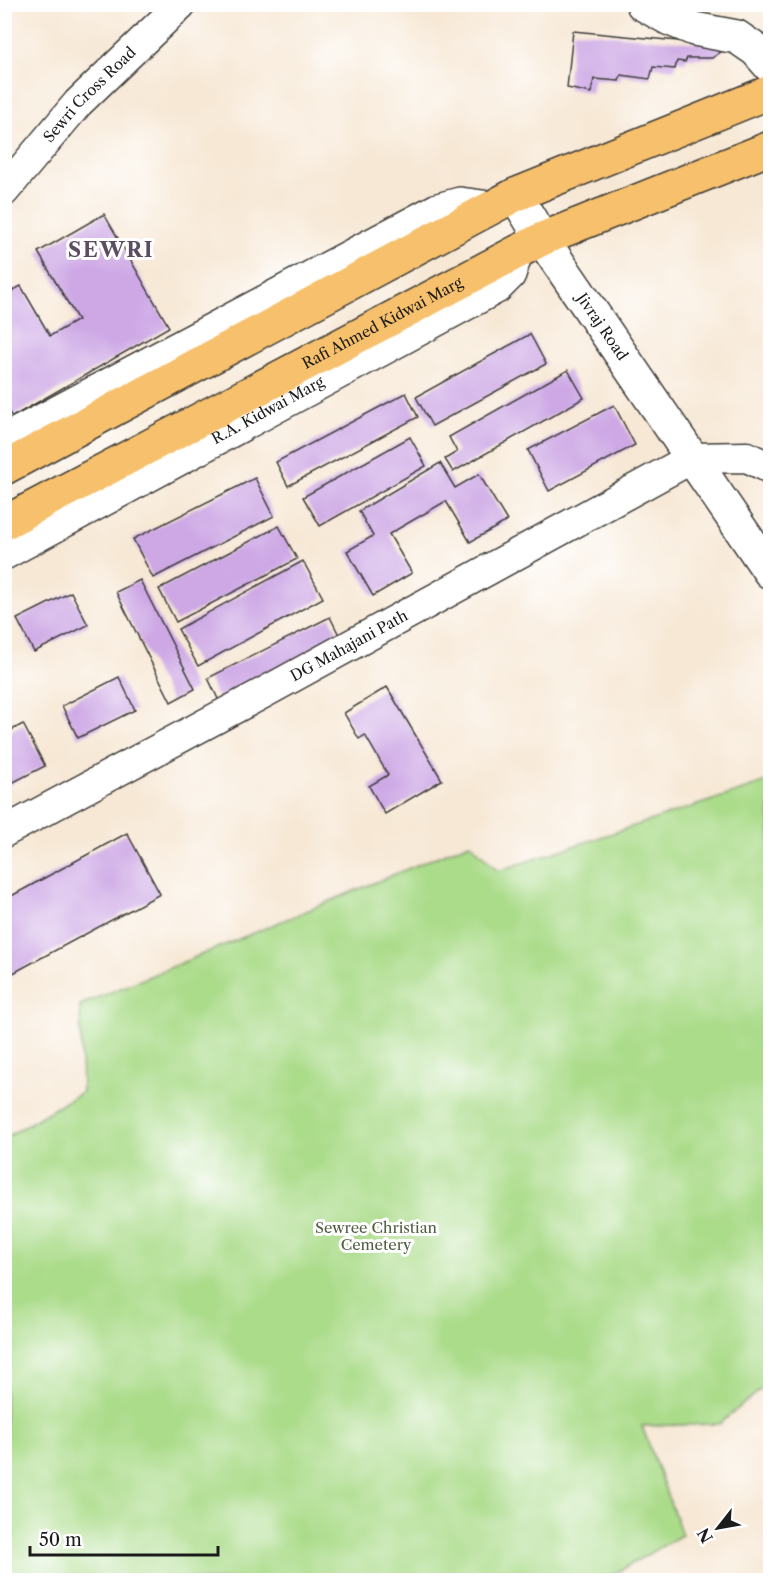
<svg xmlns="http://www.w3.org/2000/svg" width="775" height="1585" font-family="'Libre Caslon Text',serif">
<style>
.green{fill:#abdc8a;stroke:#647c53;stroke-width:1.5}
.building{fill:#cda8e5}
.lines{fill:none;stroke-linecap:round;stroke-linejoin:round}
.minor-casing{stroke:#3d3b38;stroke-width:33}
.tertiary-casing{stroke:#3d3b38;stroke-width:36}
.primary-casing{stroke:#3d3b38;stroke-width:36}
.minor{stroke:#fff;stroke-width:30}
.tertiary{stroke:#fff;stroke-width:33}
.primary{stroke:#f7c06c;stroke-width:33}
.labels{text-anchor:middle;stroke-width:6;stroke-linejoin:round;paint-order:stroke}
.street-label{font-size:15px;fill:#1c1c1c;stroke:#fff}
.park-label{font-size:15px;fill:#4e5f42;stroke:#fff}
.district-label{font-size:21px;font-weight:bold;letter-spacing:1.5px;fill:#5a4d62;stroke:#fff}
</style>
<rect width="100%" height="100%" fill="#fff"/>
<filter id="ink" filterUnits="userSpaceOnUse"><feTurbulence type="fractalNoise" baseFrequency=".0167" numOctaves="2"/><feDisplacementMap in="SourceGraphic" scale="12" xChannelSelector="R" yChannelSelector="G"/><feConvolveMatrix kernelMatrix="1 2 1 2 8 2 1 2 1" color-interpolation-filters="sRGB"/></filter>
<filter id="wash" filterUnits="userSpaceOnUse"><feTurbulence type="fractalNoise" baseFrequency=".008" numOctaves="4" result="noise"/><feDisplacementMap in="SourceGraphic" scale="24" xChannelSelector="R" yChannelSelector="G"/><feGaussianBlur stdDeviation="1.35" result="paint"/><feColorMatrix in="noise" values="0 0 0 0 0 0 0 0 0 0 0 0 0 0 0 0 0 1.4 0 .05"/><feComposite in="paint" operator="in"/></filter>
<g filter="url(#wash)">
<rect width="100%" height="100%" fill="#f7e8d5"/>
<path class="green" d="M770 781V1382L719 1424 642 1426 682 1535 603 1580H5V1138L82 1092 80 1005 470 843 498 871Z"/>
<g id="blocks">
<path class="building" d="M573 31 720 45 725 49 712 58H687L685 62 677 61 675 69 653 67 650 79 621 75 619 81 594 79 591 93 567 88Z
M104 214 169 327 12 417 4 405V295L21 286 50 336 78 320 38 252Z
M530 334 546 364 432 426 416 397Z
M568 370 584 398 453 472 445 459 457 452 449 437Z
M406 393 418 417 288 486 276 462Z
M614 405 635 445 549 491 528 450Z
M410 437 426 466 320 526 303 497Z
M440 463 455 488 479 474 507 521 470 542 446 501 389 534 412 573 373 596 347 551 373 536 359 511Z
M255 478 274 516 153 578 133 539Z
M279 526 297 559 176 622 159 589Z
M303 561 323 598 198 666 178 629Z
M140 580 195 689 171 702 116 592Z
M71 592 88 625 34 652 17 619Z
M330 617 343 643 221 705 208 678Z
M119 677 135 710 78 738 62 706Z
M387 687 442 780 385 814 369 786 388 775 365 735 359 739 344 713Z
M23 724 45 766 4 787V734Z
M127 833 160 894 4 978V900Z"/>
</g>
</g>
<g filter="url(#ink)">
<use href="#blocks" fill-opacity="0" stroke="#3d3b38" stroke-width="1.5"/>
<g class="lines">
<g class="minor-casing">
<g id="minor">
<path id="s1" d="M4 191 78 103 181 4"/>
<path id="s2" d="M4 832 265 692 692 458 747 457 770 468"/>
</g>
</g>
<g class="tertiary-casing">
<g id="tertiary">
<path d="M643 4 670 19 694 29 737 37 756 50 770 66"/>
<path id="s3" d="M515 195 542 239 770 572"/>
<path d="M4 441 438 210 460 204 490 208"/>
<path id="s4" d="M4 553 496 287 509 274 516 253"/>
</g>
</g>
<g class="primary-casing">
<g id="primary">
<path d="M4 468 515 195 770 92"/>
<path id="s5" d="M4 523 542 239 770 148"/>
</g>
</g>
<use href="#minor" class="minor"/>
<use href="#tertiary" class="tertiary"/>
<use href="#primary" class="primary"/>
</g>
</g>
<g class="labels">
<g class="street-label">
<text dy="5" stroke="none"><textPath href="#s1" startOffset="129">Sewri Cross Road</textPath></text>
<text dy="5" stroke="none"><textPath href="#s5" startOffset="428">Rafi Ahmed Kidwai Marg</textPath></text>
<text dy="5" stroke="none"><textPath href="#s3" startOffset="158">Jivraj Road</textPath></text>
<text dy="5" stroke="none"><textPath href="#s4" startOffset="300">R.A. Kidwai Marg</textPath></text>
<text dy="5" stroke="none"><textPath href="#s2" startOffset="392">DG Mahajani Path</textPath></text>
</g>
<g class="park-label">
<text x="376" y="1233">Sewree Christian<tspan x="376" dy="17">Cemetery</tspan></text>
</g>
<g class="district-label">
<text x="111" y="257">SEWRI</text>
</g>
</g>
<rect width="775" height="1585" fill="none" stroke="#fff" stroke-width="24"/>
<g transform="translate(718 1528) rotate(239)" stroke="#ffffff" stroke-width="4.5" paint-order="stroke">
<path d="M0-4.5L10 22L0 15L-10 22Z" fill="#1c1c1c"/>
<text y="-9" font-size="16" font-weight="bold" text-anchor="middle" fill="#1c1c1c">N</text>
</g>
<path d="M30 1546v9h188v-9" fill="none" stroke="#1c1c1c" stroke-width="3"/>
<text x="39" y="1546" font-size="18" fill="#1c1c1c" stroke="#ffffff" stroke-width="4.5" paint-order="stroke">50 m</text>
</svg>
